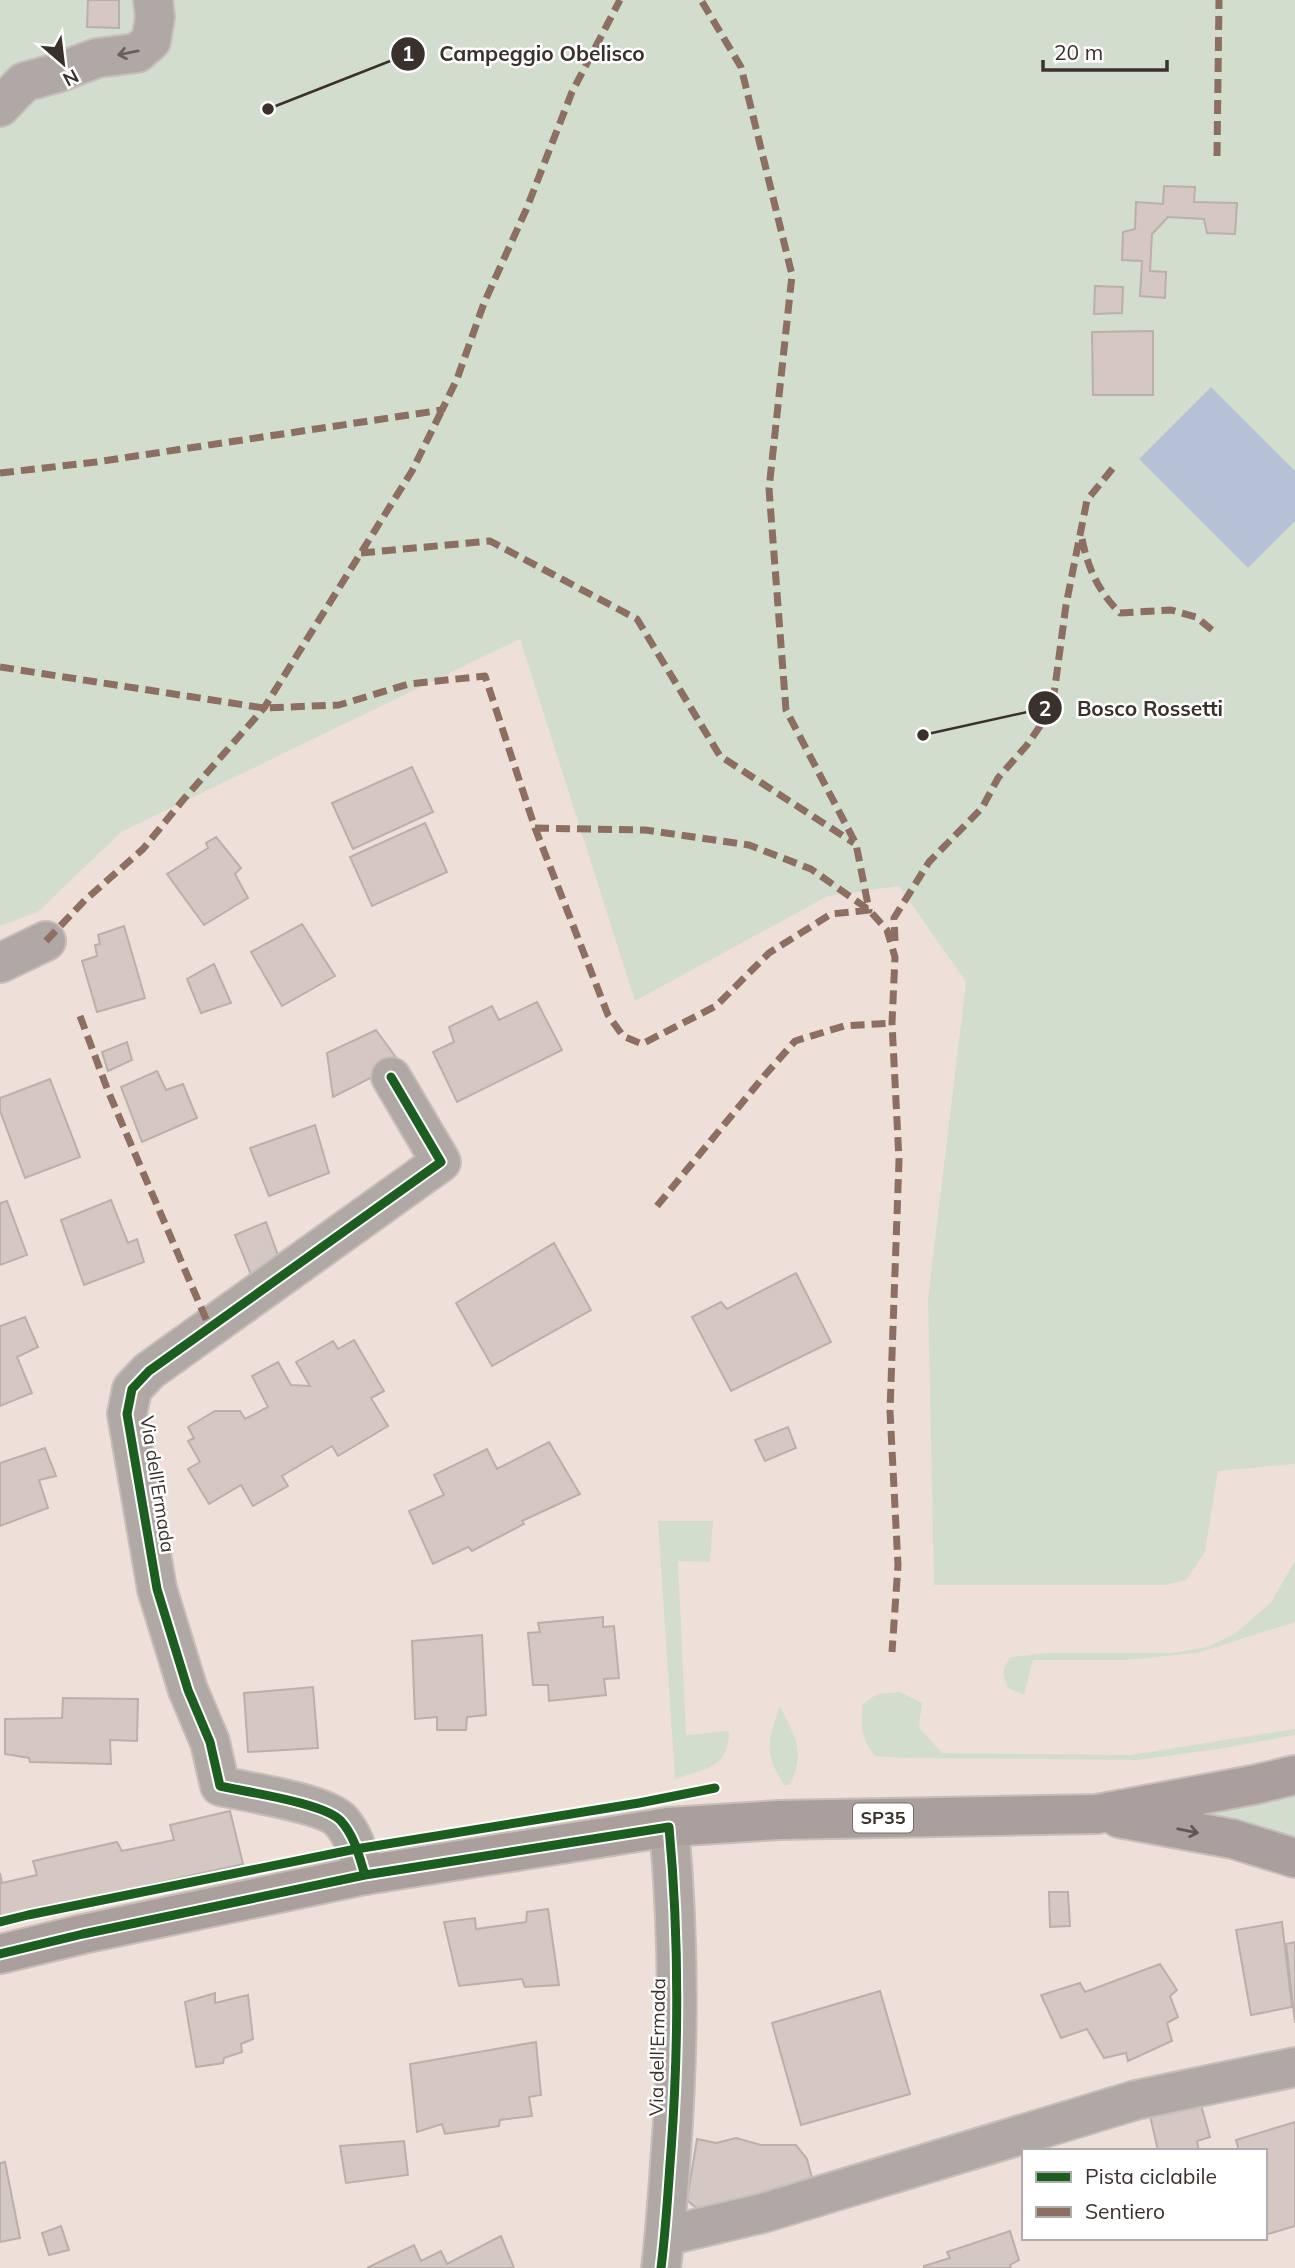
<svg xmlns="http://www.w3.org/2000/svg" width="1295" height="2268" font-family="Mulish,sans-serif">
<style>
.green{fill:#d3ddcd}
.water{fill:#b5c1d5}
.building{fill:#d5c7c1;stroke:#baafaa;stroke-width:2}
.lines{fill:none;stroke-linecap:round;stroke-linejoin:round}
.minor-casing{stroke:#c8beb8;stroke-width:42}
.major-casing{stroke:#c8beb8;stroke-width:42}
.minor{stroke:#b0a8a5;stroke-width:38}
.major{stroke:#aa9f9d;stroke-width:38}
.quiet{stroke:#8d6e63;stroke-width:7;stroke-dasharray:14 7;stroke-linecap:butt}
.cycleway-casing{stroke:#fff;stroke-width:13}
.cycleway{stroke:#1b5e20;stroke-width:9}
.oneway{stroke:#69605c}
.oneway2{stroke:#615754}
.labels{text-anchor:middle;stroke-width:5;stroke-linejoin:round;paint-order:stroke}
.shield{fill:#fff;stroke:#756e6b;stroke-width:2}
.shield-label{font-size:18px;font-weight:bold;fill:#3a302c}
.street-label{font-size:19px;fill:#3a302c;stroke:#fff}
.leader{fill:none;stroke:#3a302c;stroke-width:2.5}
.callout-dot{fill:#3a302c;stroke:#fff;stroke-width:2.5}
.mark-label{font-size:21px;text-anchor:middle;font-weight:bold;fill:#fff}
.callout-label{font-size:21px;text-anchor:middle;font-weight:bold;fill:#3a302c;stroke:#fff;stroke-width:5;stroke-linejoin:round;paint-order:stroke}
</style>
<rect width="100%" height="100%" fill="#eee0d9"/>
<path class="green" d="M0 0H1295V1464L1218 1471 1205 1552 1186 1580 1165 1585H934L928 1298 966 982 899 886 828 896 635 1001 520 639 121 832 38 912 0 926Z
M658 1521H713L710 1562 678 1561 686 1735 729 1731C730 1768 705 1769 675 1779Z
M1295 1561V1622L1197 1653 1125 1660H1033L1024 1695 1008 1688C1002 1675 1002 1668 1011 1657L1047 1653H1171L1207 1647 1236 1633 1271 1602Z
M900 1692 922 1703 919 1727 942 1753 1130 1755 1295 1729V1735L1219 1749 1138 1760 902 1758 875 1756C861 1737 860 1728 863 1704L877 1694Z
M780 1706C795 1737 806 1751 790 1785H784C763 1751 768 1741 780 1706Z
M1295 1795V1838L1238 1822 1204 1819 1203 1813Z"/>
<path class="water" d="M1211 387 1295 471V521L1248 568 1139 459Z"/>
<path class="building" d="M88 0H119V28L87 27Z
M1164 186 1195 187 1194 202 1237 203 1235 234 1207 233 1204 219 1168 217 1152 234 1150 271 1166 272 1165 298 1140 296 1142 261 1122 260 1123 232 1135 229 1136 202 1163 204Z
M1095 286 1123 287 1122 313 1094 314Z
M1153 331V395H1093L1092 332Z
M412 767 433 812 353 849 332 803Z
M425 823 447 872 372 906 350 857Z
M216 837 241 868 235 874 248 898 204 925 167 874 208 848 206 843Z
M302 924 335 976 282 1006 251 952Z
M124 926 145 998 97 1012 82 961 97 956 95 945 100 944 98 935Z
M214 964 231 1003 201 1013 187 979Z
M537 1002 562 1050 457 1102 433 1052 454 1042 449 1027 492 1006 499 1020Z
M376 1030 400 1063 333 1097 327 1053Z
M127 1042 132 1060 108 1071 102 1052Z
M157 1071 166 1090 183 1084 197 1118 142 1142 121 1087Z
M50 1079 80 1157 25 1178 0 1111V1098Z
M315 1125 329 1173 269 1196 250 1148Z
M111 1200 128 1243 137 1239 144 1262 84 1285 61 1220Z
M7 1201 27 1255 0 1265V1203Z
M266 1222 280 1261 254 1282 235 1235Z
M554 1243 591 1310 492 1366 456 1303Z
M796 1273 831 1342 731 1391 692 1317 721 1302 727 1309Z
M25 1317 38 1347 17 1357 32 1393 0 1406V1326Z
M354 1340 384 1391 371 1398 388 1426 338 1456 332 1446 282 1476 288 1486 253 1506 241 1485 209 1504 188 1469 200 1462 188 1441 194 1438 188 1427 215 1411H240L245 1419 268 1407 252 1376 278 1362 291 1385 310 1386 296 1362 333 1341 338 1349Z
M788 1427 796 1448 765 1461 755 1440Z
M549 1442 580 1494 522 1521 524 1524 472 1551 468 1547 433 1564 409 1511 444 1495 434 1475 487 1449 497 1469Z
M45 1448 56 1476 39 1480 48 1508 0 1526V1463Z
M603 1617V1627L614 1626 619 1678 604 1679 606 1695 549 1701 548 1685H533L528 1633 540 1632 538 1623Z
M482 1635 486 1715 467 1717 466 1730H437V1717L415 1719 412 1641Z
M313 1687 318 1748 248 1752 244 1693Z
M63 1698 138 1699 137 1741 110 1740 111 1764 30 1762 29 1758 5 1754V1719L62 1718Z
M230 1811 243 1864 0 1918V1873L2 1883 37 1875 33 1861 117 1842 122 1851 174 1840 170 1825Z
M1049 1892H1068L1070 1926 1050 1927Z
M548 1909 559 1985 525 1987 522 1979 459 1986 444 1922 475 1918 476 1929 526 1922 527 1912Z
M1282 1922 1292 2007 1251 2015 1236 1930Z
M1295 1942V2023L1286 1944Z
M1160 1964 1177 1990 1170 1996 1178 2017 1167 2023 1172 2041 1128 2061 1126 2053 1104 2058 1087 2029 1061 2038 1041 1995 1080 1983 1085 1992Z
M880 1991 910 2094 801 2125 772 2023Z
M215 1993V2003L248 1995 253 2039 241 2044 242 2052 224 2058 223 2063 196 2067 185 2002Z
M536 2042 541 2095 529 2097 532 2116 500 2120 499 2126 445 2134 442 2124 417 2132 410 2064Z
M1201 2105 1210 2137 1197 2141 1199 2151H1158L1149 2111Z
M1295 2122V2226L1265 2235V2151H1239L1236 2140Z
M736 2138 761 2145H796L807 2159 813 2182 703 2214 687 2200 697 2139 716 2143Z
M404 2141 408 2175 346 2183 340 2146Z
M5 2162 20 2238 0 2242V2163Z
M61 2226 69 2250 49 2255 42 2233Z
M1010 2231 1019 2260 1010 2265 1011 2268H924V2266L950 2258 947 2252Z
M501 2236 514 2268H367L414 2245 421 2261 441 2251 447 2264Z"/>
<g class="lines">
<g class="minor-casing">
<path id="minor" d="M0 107 24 82 57 73 97 58 137 53 151 41 155 17 153 0
M0 963 46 941
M365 1875C359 1856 355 1837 341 1821 325 1803 246 1792 220 1786L210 1742 188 1690 157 1589 127 1414 132 1389 149 1371 441 1162 391 1077
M665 2236 763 2213 1136 2100 1295 2067
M661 2268C666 2229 668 2190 671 2151 679 2043 679 1935 669 1827"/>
</g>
<g class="major-casing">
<path id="major" d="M1119 1818 1233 1839 1295 1858
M0 1954 83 1934 365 1875 669 1827 779 1820 1097 1814 1253 1785 1295 1775"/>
</g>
<use href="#minor" class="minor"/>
<use href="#major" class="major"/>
<path class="quiet" d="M1217 156 1219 0
M0 473 96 462 442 410 457 379 484 303 526 210 572 92 620 0
M1082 539C1088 569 1099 592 1120 613L1171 610 1196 617 1217 634
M361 553 490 541 637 619 720 756 854 843
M0 667 264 708 339 705 409 684 485 676 535 828 608 1015 623 1036 642 1044 716 1006 769 953 831 914 869 910 856 844 786 710 769 489 792 275 741 67 701 0
M535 828 645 830 749 845 811 869 869 910 887 930 895 957 892 1023 899 1160 890 1411 898 1565 892 1652
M46 941 85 900 143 849 183 800 264 708 412 471 442 410
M895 941 894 918 929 862 982 808 998 778 1027 745 1052 709 1066 605 1087 500 1113 468
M80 1016 108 1091 209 1326
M657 1206 765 1075 795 1041 844 1026 892 1023"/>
<g class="cycleway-casing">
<path id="cycleway" d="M365 1875C359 1856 355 1837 341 1821 325 1803 246 1792 220 1786L210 1742 188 1690 157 1589 127 1414 132 1389 149 1371 441 1162 391 1077
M0 1922 28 1915 356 1849 639 1803 715 1788
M0 1954 83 1934 365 1875 669 1827C679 1935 679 2043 671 2151 668 2190 666 2229 661 2268"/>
</g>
<use href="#cycleway" class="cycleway"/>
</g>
<defs><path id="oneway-shaft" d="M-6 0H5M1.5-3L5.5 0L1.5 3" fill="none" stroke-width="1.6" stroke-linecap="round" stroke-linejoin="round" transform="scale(1.75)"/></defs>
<use class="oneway" href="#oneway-shaft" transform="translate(128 53) rotate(169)"/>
<use class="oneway2" href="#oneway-shaft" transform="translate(1188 1831) rotate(11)"/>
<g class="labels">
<rect class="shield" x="853" y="1803.5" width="60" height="29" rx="5"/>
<g class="shield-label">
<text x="883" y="1824">SP35</text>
</g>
<g class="street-label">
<text transform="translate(158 1484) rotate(81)" y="7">Via dell'Ermada</text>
<text transform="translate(657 2047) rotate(-89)" y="7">Via dell'Ermada</text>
</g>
</g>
<path class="leader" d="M268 109L408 54M923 735L1045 708"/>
<g class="callout-dot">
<circle cx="268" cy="109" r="7"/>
<circle cx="923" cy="735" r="7"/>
<circle cx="408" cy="54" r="18"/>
<circle cx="1045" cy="708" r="18"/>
</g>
<g class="mark-label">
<text x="408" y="61">1</text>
<text x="1045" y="716">2</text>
</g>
<g class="callout-label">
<text x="542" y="61">Campeggio Obelisco</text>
<text x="1150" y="716">Bosco Rossetti</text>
</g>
<rect x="1022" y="2149" width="245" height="91" fill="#ffffff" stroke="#b0acab" stroke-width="2"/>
<rect x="1036" y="2172" width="35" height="10" fill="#1b5e20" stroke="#b0acab" stroke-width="2"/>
<text x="1085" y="2184" font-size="21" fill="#3a302c">Pista ciclabile</text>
<rect x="1036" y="2207" width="35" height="10" fill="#8d6e63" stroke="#b0acab" stroke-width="2"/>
<text x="1085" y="2219" font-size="21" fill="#3a302c">Sentiero</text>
<g transform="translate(63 63) rotate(152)" stroke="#ffffff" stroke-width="5" paint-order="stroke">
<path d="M0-5L12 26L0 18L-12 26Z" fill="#3a302c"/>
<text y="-10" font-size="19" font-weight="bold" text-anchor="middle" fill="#3a302c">N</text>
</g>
<path d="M1043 60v10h124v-10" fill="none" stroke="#3a302c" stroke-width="3.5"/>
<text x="1054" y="60" font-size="21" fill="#3a302c" stroke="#ffffff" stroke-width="5" paint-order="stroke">20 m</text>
</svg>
